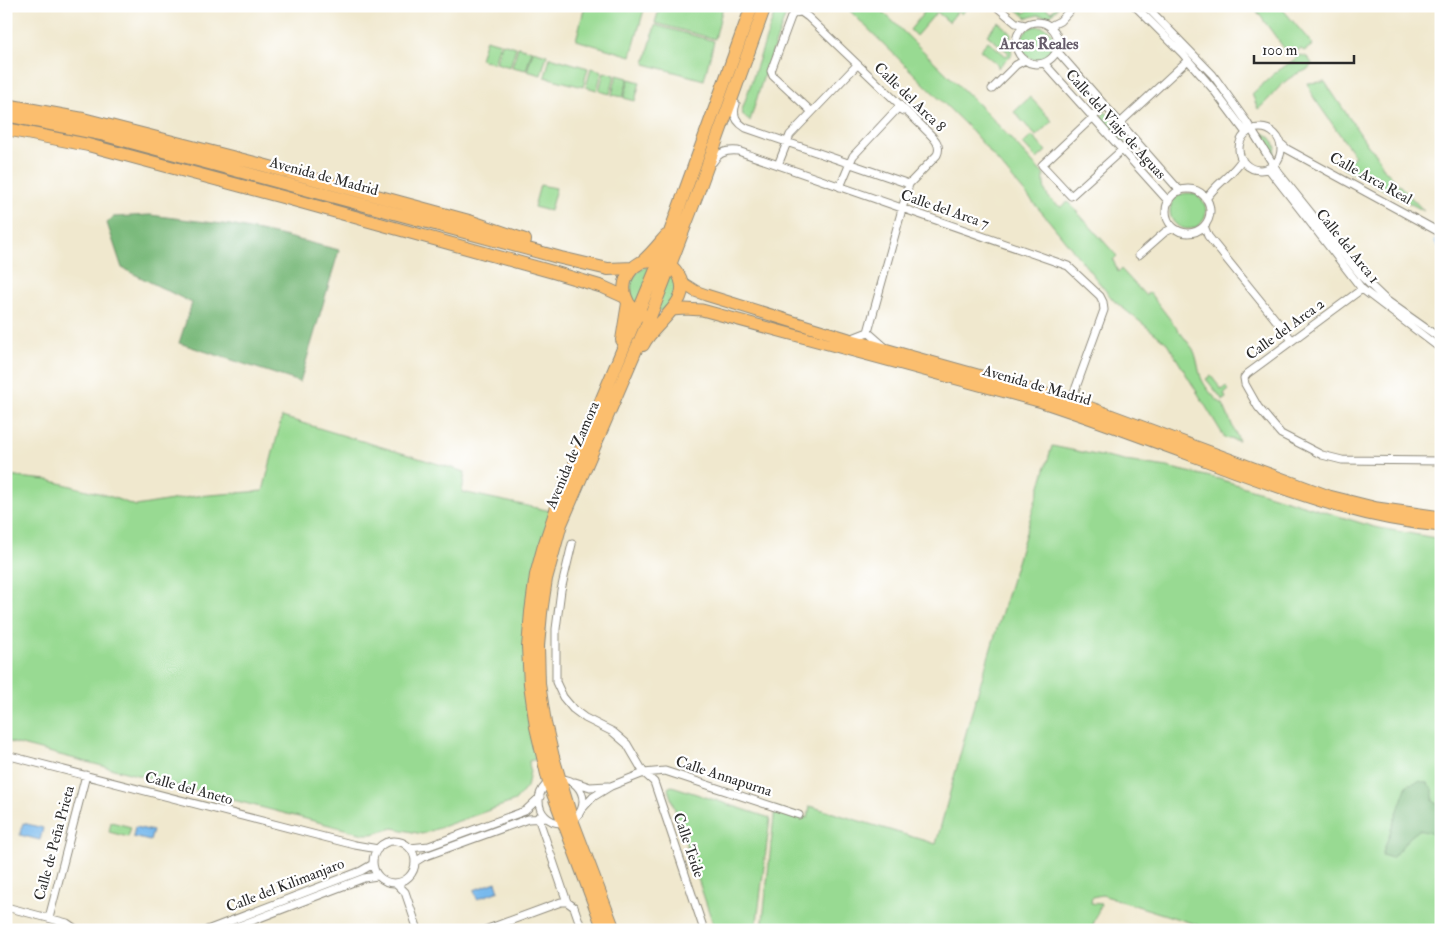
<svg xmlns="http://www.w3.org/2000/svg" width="1447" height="936" font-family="'IM FELL Double Pica',serif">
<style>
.green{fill:#98da92;stroke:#62825e}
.forest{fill:#7aba7c;stroke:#527254}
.water{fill:#78b9ed;stroke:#52728c}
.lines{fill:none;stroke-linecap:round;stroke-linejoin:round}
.canal{stroke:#78b9ed;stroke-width:7}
.street-casing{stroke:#8e8a7c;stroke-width:9}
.primary-casing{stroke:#8e8a7c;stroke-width:13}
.highway-casing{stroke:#8e8a7c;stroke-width:14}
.street{stroke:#fff;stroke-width:7}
.primary{stroke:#fbbe6e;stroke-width:11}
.highway{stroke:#fbbe6e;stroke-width:12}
.labels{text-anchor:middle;stroke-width:4.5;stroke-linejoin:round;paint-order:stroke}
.street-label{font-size:15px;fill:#2b2b2b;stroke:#fff}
.neighbourhood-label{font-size:16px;font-weight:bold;fill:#655b69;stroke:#fff}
</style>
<rect width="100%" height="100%" fill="#fff"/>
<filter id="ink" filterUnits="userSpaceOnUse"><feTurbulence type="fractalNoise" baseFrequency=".02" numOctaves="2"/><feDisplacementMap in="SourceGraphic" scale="10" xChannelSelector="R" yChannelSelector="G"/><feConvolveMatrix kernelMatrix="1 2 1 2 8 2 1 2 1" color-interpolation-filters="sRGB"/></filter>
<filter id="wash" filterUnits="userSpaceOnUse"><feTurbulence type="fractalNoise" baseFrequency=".0096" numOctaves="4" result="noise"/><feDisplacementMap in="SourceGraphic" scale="20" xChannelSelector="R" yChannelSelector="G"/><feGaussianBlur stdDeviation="1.12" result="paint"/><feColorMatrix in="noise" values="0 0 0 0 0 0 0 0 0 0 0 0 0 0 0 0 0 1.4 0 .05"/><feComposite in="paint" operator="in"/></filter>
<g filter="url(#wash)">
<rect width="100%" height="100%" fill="#f0e8ce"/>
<path class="green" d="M585 6H645L631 56 576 40Z
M660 6H723L715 39 655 23Z
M777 6H789L764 75 750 121 743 115 742 110Z
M845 6H877L987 113 1044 175C1043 192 1047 199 1061 207L1068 202 1117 256 1113 260 1118 272 1121 269 1145 295 1149 292 1193 349C1198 359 1198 371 1202 380 1206 388 1216 401 1223 404L1239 441 1225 438 1167 343 1114 301 1050 222 970 129Z
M929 6H968L962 14 958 11 949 22 937 12 916 36 910 30Z
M1013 6H1017L1025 13 1032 6 1038 10 1043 6 1051 12 1057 6H1059L1049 17 1038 15 1027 18Z
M1253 6H1280L1313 45 1304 51 1301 49 1289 55Z
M998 22 1011 33 1010 44 1012 54 998 68V65L980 50 988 41 1006 56 1009 53 987 35Z
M655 25 714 41 704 80 645 64Z
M1021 43a17 17 0 1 1 34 0a17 17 0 1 1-34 0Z
M486 39 500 43 494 63 480 59Z
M502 43 516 47 510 67 496 63Z
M518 47 532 51 526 70 512 67Z
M533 51 547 55 541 75 527 71Z
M1301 55 1307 57 1312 63C1308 73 1300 71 1293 76 1279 84 1271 99 1258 109L1252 94 1275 73Z
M550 57 588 68 583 87 545 77Z
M591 68 602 71 597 90 586 87Z
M604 72 615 75 610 94 599 91Z
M617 75 628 78 623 97 612 95Z
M629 79 640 82 635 101 624 98Z
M1325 82 1369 147 1376 153 1384 169 1424 211 1342 167 1355 156 1314 98 1307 83Z
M1030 97 1052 121 1036 136 1014 112Z
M1106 112 1129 139 1123 145 1099 118Z
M1257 133C1268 132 1273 139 1276 148L1273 156Z
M1032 136 1046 151 1037 159 1023 144Z
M540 185 556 188 550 211 534 207Z
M1170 211a18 18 0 1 1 36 0a18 18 0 1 1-36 0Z
M652 266 638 307C624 292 631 268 652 266Z
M670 273C672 276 675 280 676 284 681 297 667 311 654 312Z
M1211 376 1222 390 1226 387 1229 390 1224 394 1226 398 1223 400 1206 379Z
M282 417 465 472 462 492 551 511 537 759 529 761 530 771 527 787 515 801 422 834 393 828 373 834H364L6 741V476L48 480 106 495 136 506 196 496 263 491Z
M1052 446 1125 461 1167 467 1219 479 1374 527 1441 539V930H1214L1102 895 1092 897 1091 903 1101 904 1091 930H762L775 807 808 818 810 806 936 844 970 718Z
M672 786 770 818 756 930H715L668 789 669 787Z
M111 822 131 827 128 837 109 832Z"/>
<path class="forest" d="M150 215 230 225 279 235 339 250 300 382 179 343 192 303 122 268 107 223 113 217Z
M1419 781 1427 783 1433 789V801L1441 806V840L1430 833 1419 830 1410 837 1392 858 1382 855 1407 785Z"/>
<path class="water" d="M23 823 43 828 40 840 20 835Z
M135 827 153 831 150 841 133 837Z
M496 882 499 891 477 899 474 890Z"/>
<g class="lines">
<path class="canal" d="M1438 241 1441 245"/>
</g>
</g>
<g filter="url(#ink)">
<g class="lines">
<g class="street-casing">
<path id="street" d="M996 6 1016 23 1025 25
M1135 6 1182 53 1213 89 1246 133
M1146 6 1213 75 1246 121 1278 172 1363 278 1386 300 1441 339
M1016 43a21 21 0 1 1 42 0a21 21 0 1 1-42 0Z
M1050 26 1060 21 1074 6
M1057 51 1180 191
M1044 63 1169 202
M992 89 1016 65 1025 60
M736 104C732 115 736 122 746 128L909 184
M1105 106 1042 165 1071 196 1134 139
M812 112 773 76 771 71 791 17 794 13 801 12 808 17 922 126C930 135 943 143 937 155L909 184 868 332
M1120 123 1188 60
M1239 149a21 21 0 1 1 42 0a21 21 0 1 1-42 0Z
M1280 143 1287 149 1441 233
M713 162C718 152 727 150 738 151L1068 266 1100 296 1103 302 1104 310 1075 390
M778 165 790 135 857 65
M1268 168 1362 289 1441 349
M840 187 853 156 898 108 903 111
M1166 211a22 22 0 1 1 44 0a22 22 0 1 1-44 0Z
M1206 199C1216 183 1233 175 1242 159
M1204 226 1208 236 1292 340
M1139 255 1165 232 1174 228
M1362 289 1247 374 1244 378 1245 384 1258 407 1281 434 1322 455 1342 460 1441 461
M868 332 885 347
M850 339 868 332
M572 544 561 590 556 629V682L563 697 573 709 585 718 613 732 627 744 644 773 654 782 704 930
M6 755 355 845 378 849
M539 801a22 22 0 1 1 44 0a22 22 0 1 1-44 0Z
M575 782 590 787 608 786
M581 810 593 797 611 786 644 773 665 771 799 815
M538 817 567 902
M373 862a21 21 0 1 1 42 0a21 21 0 1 1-42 0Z
M410 848 429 846 525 811 540 797
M415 862 423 857 528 819 547 818
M397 884 405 892 418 930
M6 907 67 923 77 930
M49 918 86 775
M207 930 361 871 373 864
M228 930 364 878 377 876
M485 930 561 902H567L574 907 582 930"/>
</g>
<g class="primary-casing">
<path id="primary" d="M681 282 695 291 706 295 849 339 1078 403 1329 496 1377 508 1441 517
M672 310 685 309 702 310 1042 402C1109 424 1174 449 1239 473 1305 497 1370 520 1441 526"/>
</g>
<g class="highway-casing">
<path id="highway" d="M6 105 83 119 259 164 469 221 525 240
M6 115 101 134 561 258 608 269 633 268
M6 129 88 145 290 199 553 272 603 287 625 297
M646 316C625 310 617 286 632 269 635 265 641 263 644 260 652 253 659 244 666 236
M622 340 628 303
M643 345C653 322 700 299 675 270 667 260 656 259 644 261
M604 930 549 783 536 727 530 684 528 647 531 612 536 575 543 549 558 504 660 260 752 6
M614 930 572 820 553 757 545 723 539 684 538 646 541 613 546 579 561 524 650 317 698 192 765 6"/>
</g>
<use href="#street" class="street"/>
<use href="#primary" class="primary"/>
<use href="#highway" class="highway"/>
</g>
</g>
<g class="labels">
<g class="street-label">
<text transform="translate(910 97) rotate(44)" y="5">Calle del Arca 8</text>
<text transform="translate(1116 124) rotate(48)" y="5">Calle del Viaje de Aguas</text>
<text transform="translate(324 176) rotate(15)" y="5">Avenida de Madrid</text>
<text transform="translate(1371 178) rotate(29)" y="5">Calle Arca Real</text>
<text transform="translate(945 209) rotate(19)" y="5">Calle del Arca 7</text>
<text transform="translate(1348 246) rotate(51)" y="5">Calle del Arca 1</text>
<text transform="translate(1285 329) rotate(-36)" y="5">Calle del Arca 2</text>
<text transform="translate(1037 385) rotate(16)" y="5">Avenida de Madrid</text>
<text transform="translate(572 455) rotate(-67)" y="5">Avenida de Zamora</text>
<text transform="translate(724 776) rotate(18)" y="5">Calle Annapurna</text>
<text transform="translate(189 788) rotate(15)" y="5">Calle del Aneto</text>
<text transform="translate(54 843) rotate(-75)" y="5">Calle de Peña Prieta</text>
<text transform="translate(689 845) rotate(71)" y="5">Calle Teide</text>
<text transform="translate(285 885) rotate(-21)" y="5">Calle del Kilimanjaro</text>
</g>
<g class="neighbourhood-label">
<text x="1039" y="49">Arcas Reales</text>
</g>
</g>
<rect width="1447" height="936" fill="none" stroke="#fff" stroke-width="25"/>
<path d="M1254 55v8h100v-8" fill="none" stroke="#2b2b2b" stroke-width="2.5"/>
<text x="1262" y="55" font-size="15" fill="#2b2b2b" stroke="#ffffff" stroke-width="4" paint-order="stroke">100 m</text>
</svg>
